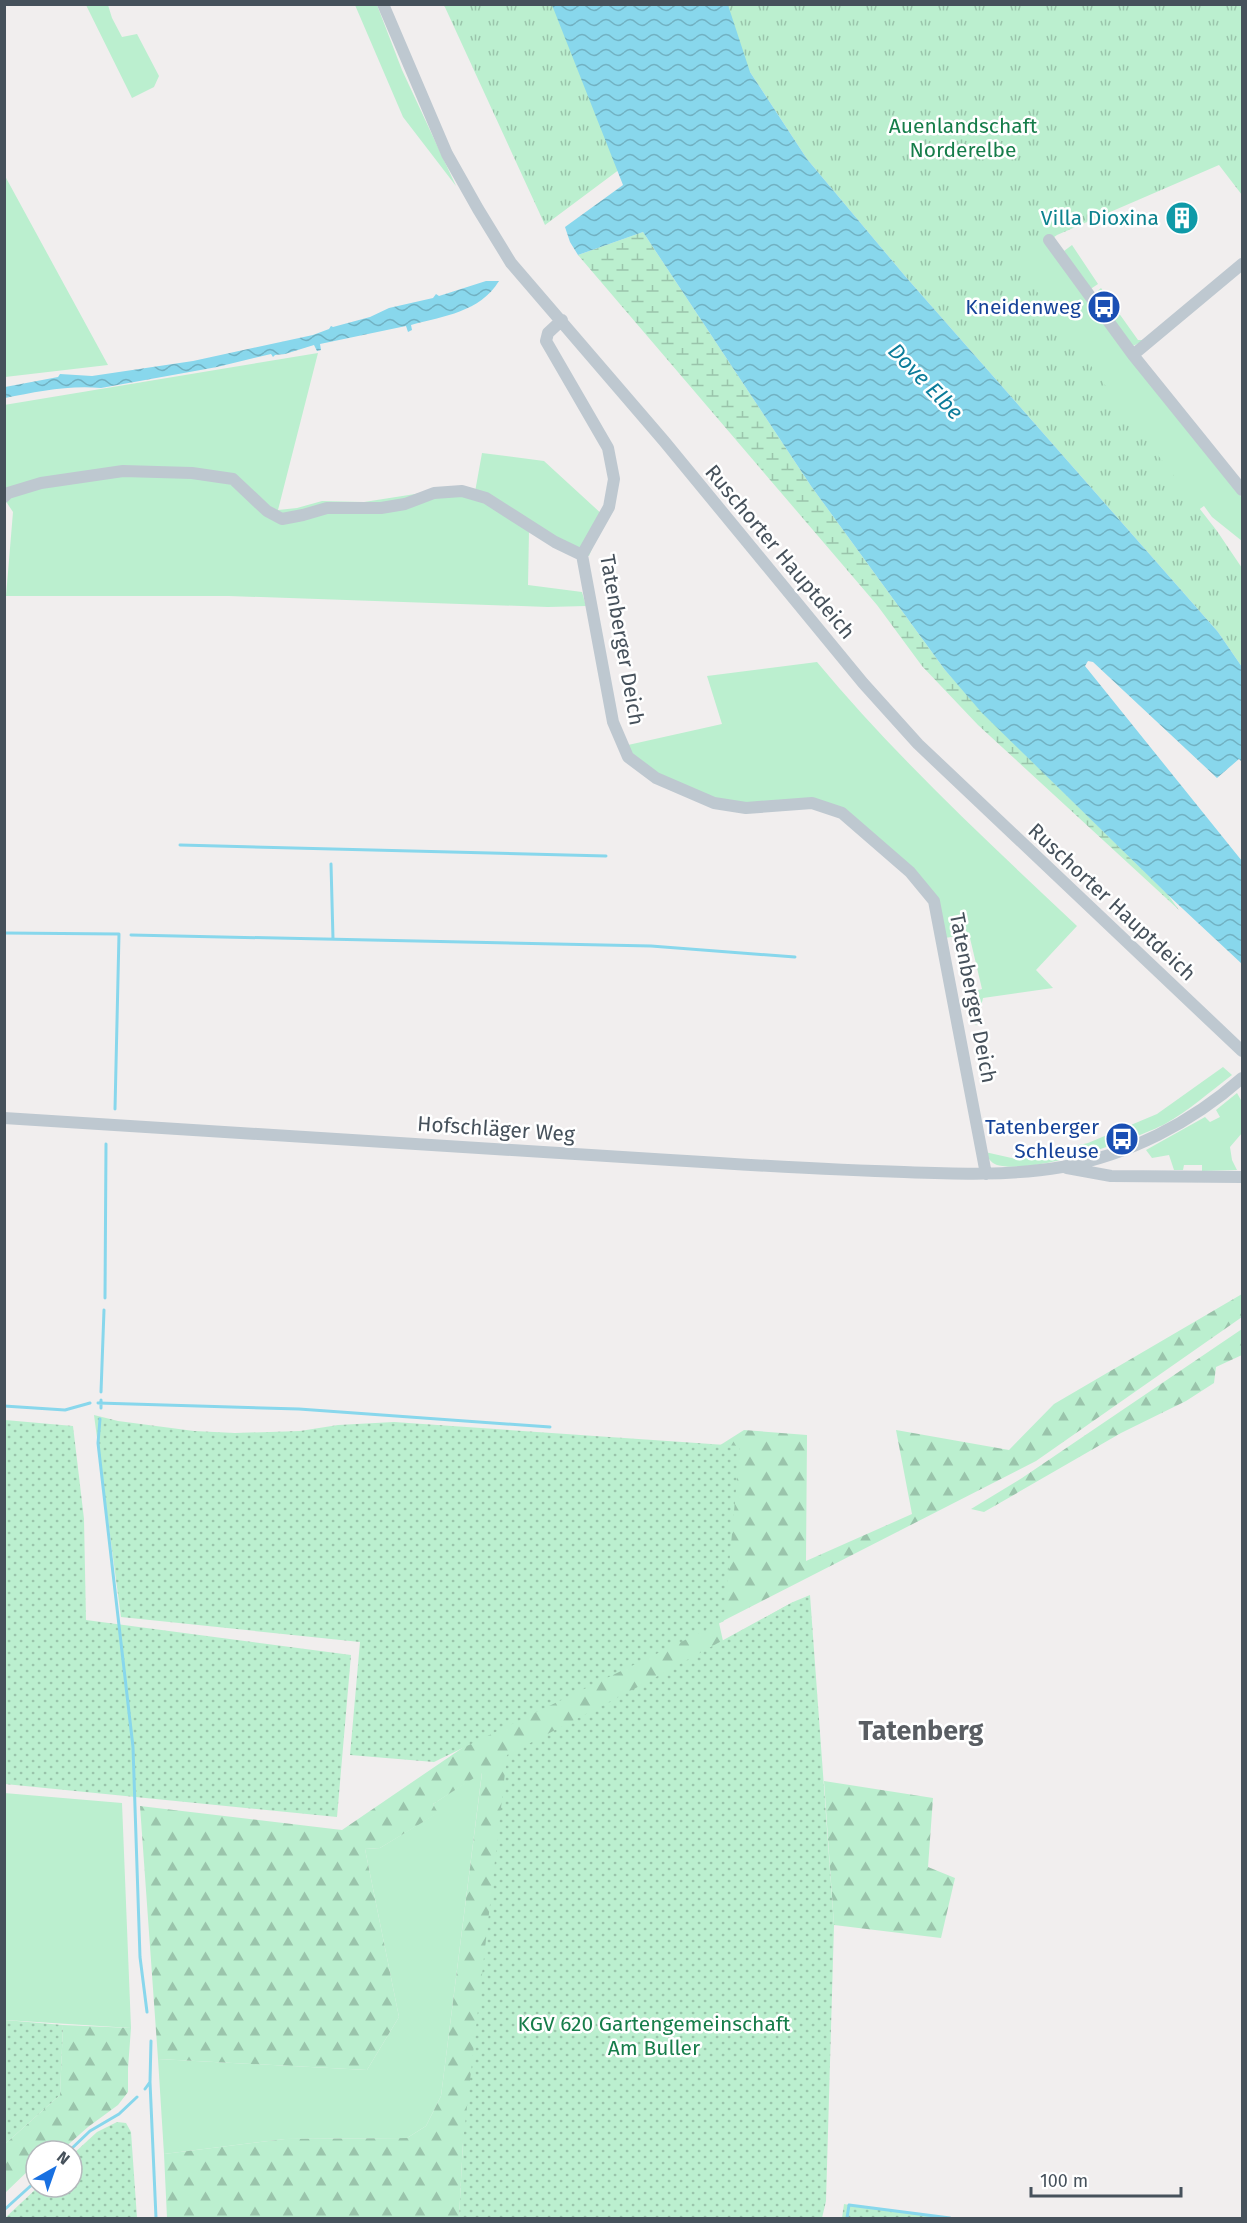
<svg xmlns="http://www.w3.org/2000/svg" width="1247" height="2223" font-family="'Fira Sans',sans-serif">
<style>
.grass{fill:#bbefcf}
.forest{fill:url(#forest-firs)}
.wetland{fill:url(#wetland-marsh)}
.park{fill:url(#park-tufts)}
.garden{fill:url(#garden-dots)}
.water{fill:url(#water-waves)}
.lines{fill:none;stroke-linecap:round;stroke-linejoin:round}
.stream{stroke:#88d7ec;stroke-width:3}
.minor{stroke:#bec8d0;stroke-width:12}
.labels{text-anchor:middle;stroke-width:5;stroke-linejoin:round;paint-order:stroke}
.park-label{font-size:21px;fill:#167d4a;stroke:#fff}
.culture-label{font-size:21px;fill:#0d838f;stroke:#fff;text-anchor:end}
.transit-label{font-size:21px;fill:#164399;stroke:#fff;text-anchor:end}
.street-label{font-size:21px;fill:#46515b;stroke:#fff}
.water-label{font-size:22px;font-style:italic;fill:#0c7c9a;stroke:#fff}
.district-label{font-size:27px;font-weight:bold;fill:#5a5e63;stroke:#fff}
</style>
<defs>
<pattern id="forest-firs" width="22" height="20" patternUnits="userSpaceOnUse" patternTransform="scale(1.5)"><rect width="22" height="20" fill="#bbefcf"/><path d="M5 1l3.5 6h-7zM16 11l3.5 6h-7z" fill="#9ac4ab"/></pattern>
<pattern id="wetland-marsh" width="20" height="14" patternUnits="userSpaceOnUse" patternTransform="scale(1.5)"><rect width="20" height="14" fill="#bbefcf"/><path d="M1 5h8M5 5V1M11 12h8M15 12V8" fill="none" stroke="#9ac4ab"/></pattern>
<pattern id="park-tufts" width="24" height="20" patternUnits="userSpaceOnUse" patternTransform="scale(1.5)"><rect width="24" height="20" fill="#bbefcf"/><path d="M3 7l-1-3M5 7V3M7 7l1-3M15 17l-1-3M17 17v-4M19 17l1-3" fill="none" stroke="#9ac4ab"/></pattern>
<pattern id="garden-dots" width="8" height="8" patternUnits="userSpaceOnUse" patternTransform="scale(1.5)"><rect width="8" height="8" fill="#bbefcf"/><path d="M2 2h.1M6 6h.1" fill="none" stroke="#9ac4ab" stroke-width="1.8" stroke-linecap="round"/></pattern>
<pattern id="water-waves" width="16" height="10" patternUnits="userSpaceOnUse" patternTransform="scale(1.5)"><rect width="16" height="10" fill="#88d7ec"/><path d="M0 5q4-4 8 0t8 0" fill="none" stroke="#71b1c2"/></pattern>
</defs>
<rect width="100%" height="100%" fill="#f1eeee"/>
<path class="grass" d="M86 5H108L112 18 122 37 137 34 159 76 154 87 132 98Z
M355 5H377L402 70 456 186 403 117Z
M913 5 1121 347 1242 498V541L1212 517 1204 506 1190 516 971 225Z
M5 176 108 365 5 377Z
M1072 245 1098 284 1089 290 1064 251Z
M1101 288 1138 340H1145L1133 346 1094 294Z
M318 353 278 510 297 508 322 501 364 502 460 487 475 492 482 453 544 461 605 517 589 556 529 531 528 585 582 592 586 606 548 607 229 596H6L13 512 5 500 4 405Z
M817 662C896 757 987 841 1077 926L1036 970 1053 988 983 998 976 1026 970 992 982 989 969 934 945 938 938 901 847 810 746 803 714 798 659 774 629 753 628 745 722 724 707 676Z
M1223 1067 1232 1075C1211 1091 1187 1112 1165 1124 1131 1141 1033 1175 997 1165 991 1163 988 1158 985 1152L1016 1159 1088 1143 1157 1114Z
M1237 1093 1242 1102V1133L1230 1147 1232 1160 1237 1170 1202 1171V1165H1184L1183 1170H1174L1169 1155 1152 1158 1146 1150 1205 1117 1210 1122 1220 1117 1216 1110Z
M482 1772 441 2096 426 2126 407 2138 285 2139 164 2154 158 2059 367 2070 399 2017 365 1849 380 1848 437 1813 433 1804Z
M4 1793 122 1803 131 2028 5 2020Z"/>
<path class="forest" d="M1242 1294V1317L1036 1461 719 1623 723 1641 793 1602 811 1793 463 2142 459 2218H167L164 2154 285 2139 407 2138 426 2126 441 2096 482 1773 433 1804 438 1813 380 1848 365 1849 399 2017 367 2070 158 2059 140 1806 342 1830 540 1695 714 1449 744 1430 807 1435 806 1561 912 1514 896 1430 1009 1450 1054 1404Z
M1242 1329V1355L1216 1367 1214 1383 1186 1401 1121 1433 984 1512 971 1509 1022 1478Z
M824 1781 933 1798 928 1867 955 1878 941 1938 834 1925Z
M63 2025 131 2028 128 2068V2092L118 2105 88 2127 61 2151H36V2166L32 2167 5 2193V2144L60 2095Z"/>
<path class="wetland" d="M643 232 811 486 945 670 983 713 1168 895 1179 910 978 725 922 666 877 605 578 255Z"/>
<path class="park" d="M444 5H1242V195L1219 165 1057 235 1017 264 1129 418 1217 531 1242 568V667L1218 632 905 276 807 159 750 72 545 225Z"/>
<path class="garden" d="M94 1415 118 1421 194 1431 235 1433 300 1431 338 1425 394 1422 740 1446 724 1621 434 1762 350 1755 360 1642 121 1617Z
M5 1420 73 1426 84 1519 86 1620 351 1655 337 1817 5 1784Z
M810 1595 834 1925 826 2201 822 2218H459L463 2142 507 1755 634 1689 793 1602Z
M5 2020 63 2025 60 2095 5 2144Z
M117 2122 126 2123 131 2132 137 2218H5L38 2187H72V2155L97 2132Z
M844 2204 849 2205 950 2218H842Z"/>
<path class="water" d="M552 5H728L750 72 807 159 905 276 1218 632 1242 667V762L1239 759 1217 778 1093 662 1088 661 1085 666 1242 861V964L1168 895 1024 754 982 713 945 670 811 486 643 232 578 255 570 242 565 227 623 185Z
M486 281H499C480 312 444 316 411 325L412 330 408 332 406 326 320 344 321 350 317 351 314 345 285 354 275 355 273 357 271 354 217 367 101 388C68 385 36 392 5 398V387L58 377 60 374 92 376 193 361 313 335 329 329 331 326 333 327 370 317 389 308 433 298 436 294 439 296Z"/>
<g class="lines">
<path class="stream" d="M180 845 606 856
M331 864 333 939
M4 933 119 934 115 1109
M131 935 651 946 795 957
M105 1298 106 1144
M101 1392 104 1310
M98 1403 299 1409 550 1427
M4 1406 65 1410 90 1403
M101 1408V1400
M100 1419 98 1443 133 1747 140 1957 147 2012
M150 2082 156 2218
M145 2089 150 2082 151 2041
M69 2151 90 2131 119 2114 137 2097
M4 2210 36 2181
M847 2218 849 2205 950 2218"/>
<path class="minor" d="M383 4 447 154 478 209 511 263 664 441 863 683 918 744 1242 1051
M1049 240 1133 355 1242 490
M562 320 548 333 546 341 608 448 614 479 609 507 582 555 613 722 628 757 656 778 714 803 746 808 812 803 842 813 910 872 934 901 986 1174
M1133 355 1242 264
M4 497 8 493 41 483 123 471 192 473 233 479 267 511 282 519 303 515 327 508H381L405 504 434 493 462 491 486 498 555 542 582 555
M4 1118C226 1132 448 1146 670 1160 748 1165 826 1170 904 1172 957 1174 1010 1176 1062 1167 1129 1155 1191 1123 1242 1078
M1067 1168 1111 1176 1242 1177"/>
</g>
<defs>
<g id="building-disc" transform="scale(1.725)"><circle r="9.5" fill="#0f9aa8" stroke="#fff"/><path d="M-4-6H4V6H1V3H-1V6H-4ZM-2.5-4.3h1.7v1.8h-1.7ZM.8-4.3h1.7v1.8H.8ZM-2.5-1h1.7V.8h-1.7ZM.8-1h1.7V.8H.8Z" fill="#fff"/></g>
<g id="bus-disc" transform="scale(1.725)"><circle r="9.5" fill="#1a4fb4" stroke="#fff"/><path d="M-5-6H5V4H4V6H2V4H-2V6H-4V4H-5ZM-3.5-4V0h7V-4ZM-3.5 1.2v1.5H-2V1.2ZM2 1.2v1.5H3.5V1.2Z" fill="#fff"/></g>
</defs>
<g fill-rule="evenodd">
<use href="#building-disc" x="1182" y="218"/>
<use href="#bus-disc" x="1104" y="307"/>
<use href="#bus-disc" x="1122" y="1139"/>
</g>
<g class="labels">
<g class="park-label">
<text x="963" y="133">Auenlandschaft<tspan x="963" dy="24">Norderelbe</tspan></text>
<text x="654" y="2031">KGV 620 Gartengemeinschaft<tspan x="654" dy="24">Am Buller</tspan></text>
</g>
<g class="culture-label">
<text x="1159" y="225">Villa Dioxina</text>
</g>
<g class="transit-label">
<text x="1081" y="314">Kneidenweg</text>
<text x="1099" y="1134">Tatenberger<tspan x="1099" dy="24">Schleuse</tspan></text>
</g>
<g class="street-label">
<text transform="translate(780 552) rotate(50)" y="7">Ruschorter Hauptdeich</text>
<text transform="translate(622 640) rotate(80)" y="7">Tatenberger Deich</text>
<text transform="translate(1112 902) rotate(43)" y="7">Ruschorter Hauptdeich</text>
<text transform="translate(973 998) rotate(79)" y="7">Tatenberger Deich</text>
<text transform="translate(496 1129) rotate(4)" y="7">Hofschläger Weg</text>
</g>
<g class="water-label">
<text transform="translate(926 381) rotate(46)" y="8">Dove Elbe</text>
</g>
<g class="district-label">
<text x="921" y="1740">Tatenberg</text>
</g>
</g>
<rect width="1247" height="2223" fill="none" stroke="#46515b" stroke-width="12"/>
<g transform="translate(54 2169) rotate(40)"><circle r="28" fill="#ffffff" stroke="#b5b9bd" stroke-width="1.5"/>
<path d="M0-4.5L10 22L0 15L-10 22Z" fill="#1870e1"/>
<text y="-9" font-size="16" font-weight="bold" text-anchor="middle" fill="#46515b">N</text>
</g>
<path d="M1031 2187v9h150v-9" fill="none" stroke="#46515b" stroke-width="3"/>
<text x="1040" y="2187" font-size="18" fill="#46515b" stroke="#ffffff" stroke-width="4.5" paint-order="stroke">100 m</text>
</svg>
